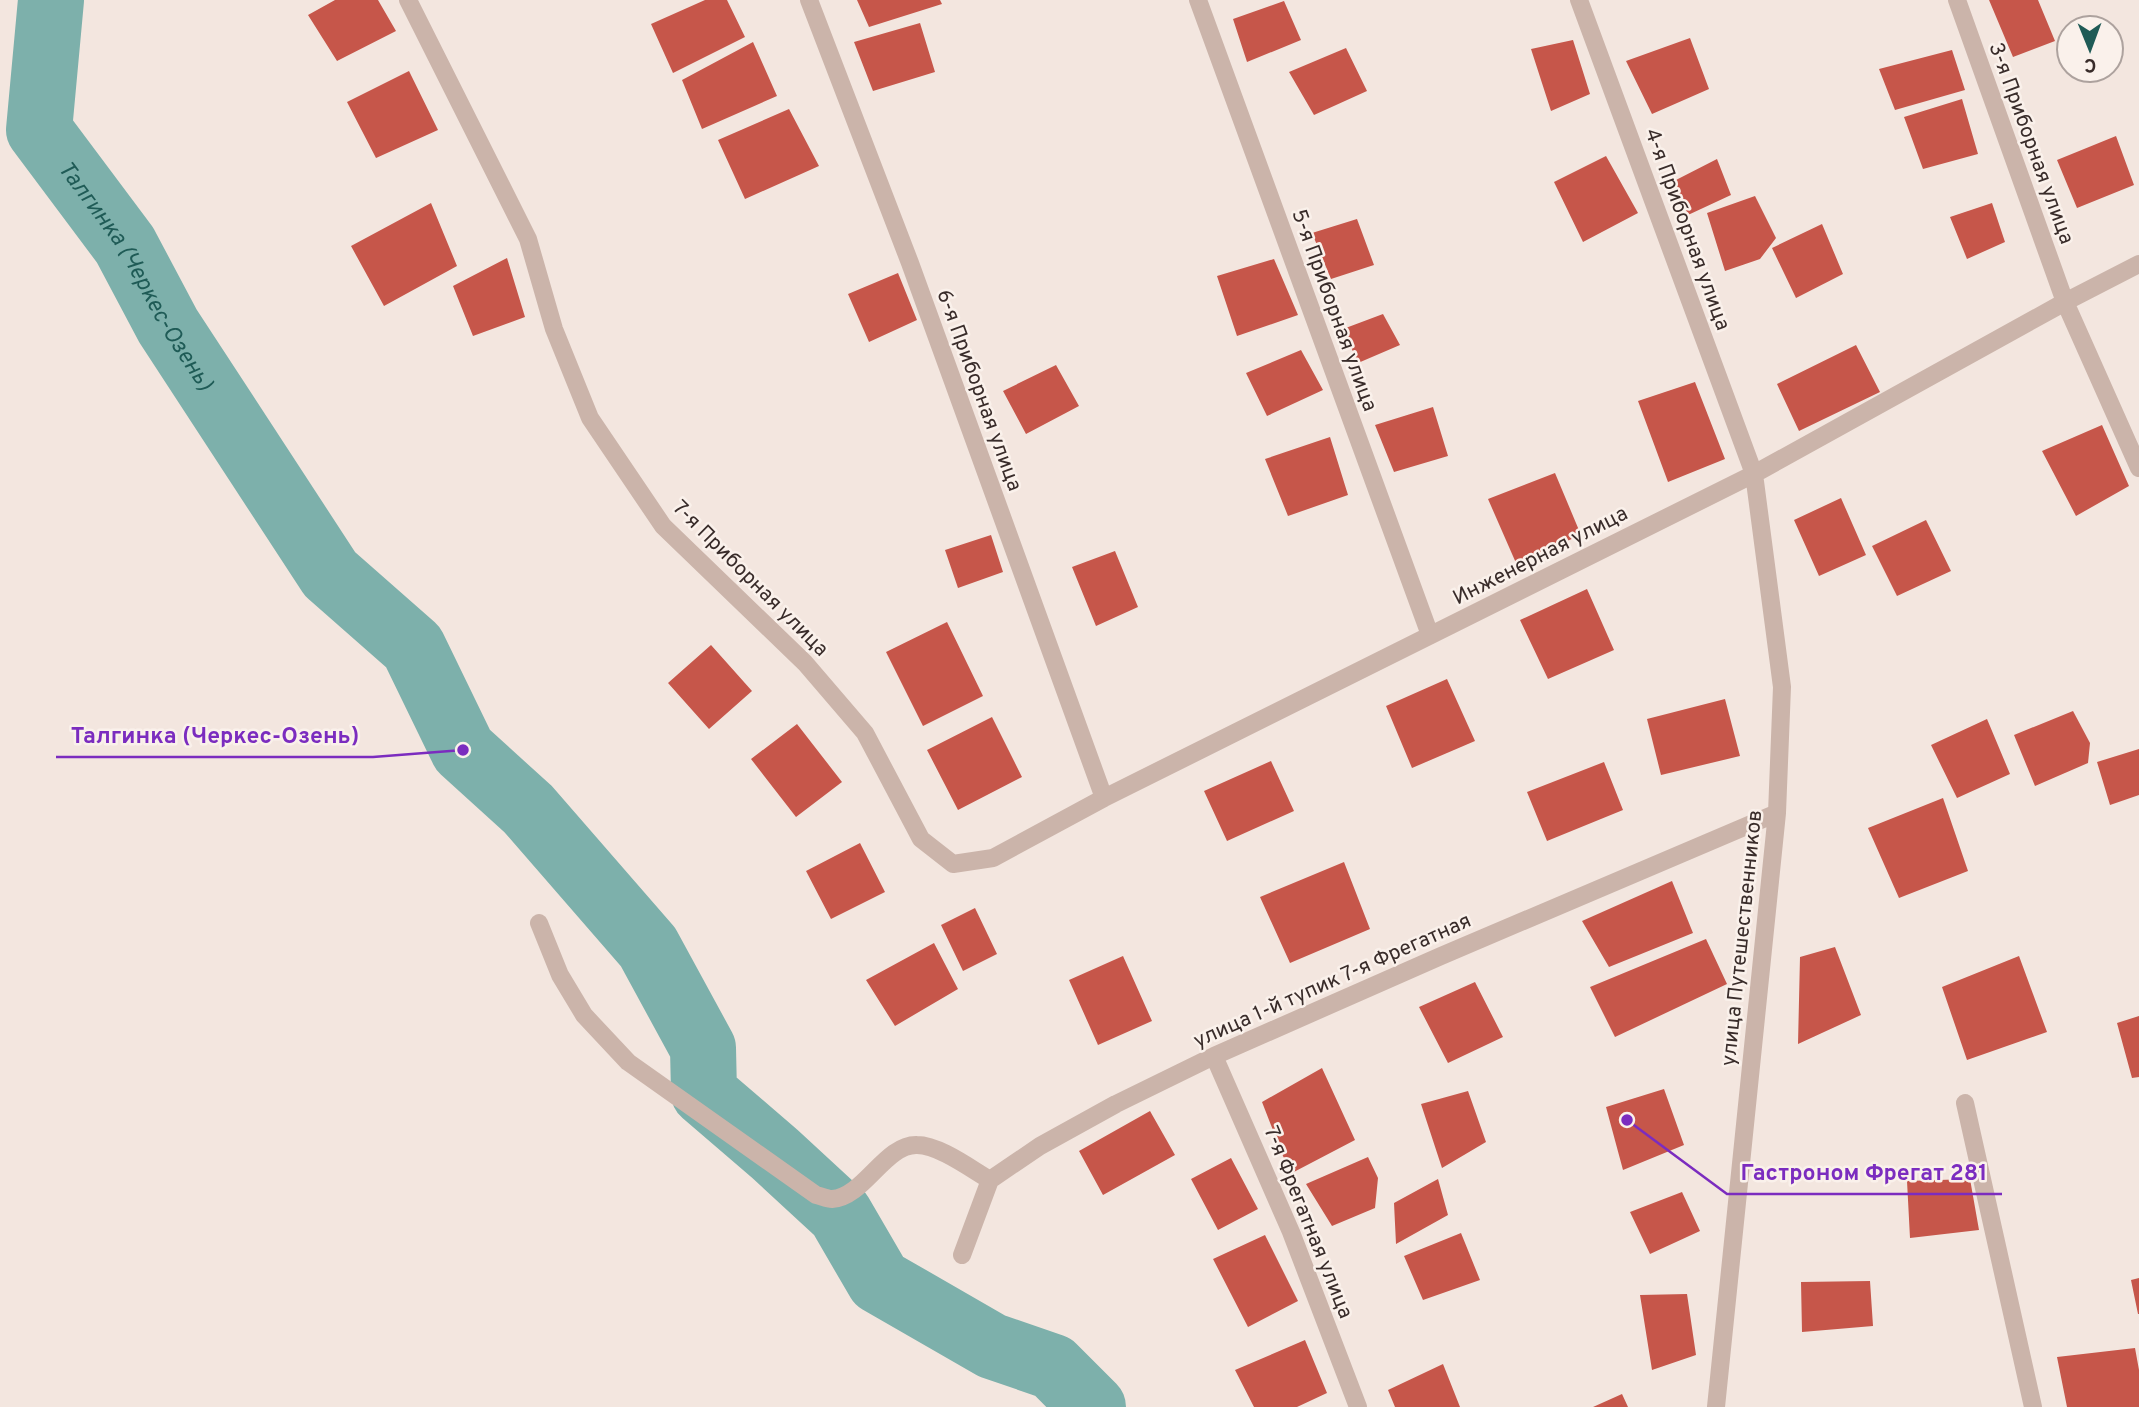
<svg xmlns="http://www.w3.org/2000/svg" width="2139" height="1407" font-family="Overpass,sans-serif">
<style>
.lines{fill:none;stroke-linecap:round;stroke-linejoin:round}
.river{stroke:#7db0ab;stroke-width:66}
.building{fill:#c6564a}
.minor{stroke:#cbb4aa;stroke-width:18}
.labels{text-anchor:middle;stroke-width:5;stroke-linejoin:round;paint-order:stroke}
.street-label{font-size:21px;fill:#392c2a;stroke:#faf1eb}
.water-label{font-size:23px;font-style:italic;fill:#1f5b56;stroke:#faf1eb}
.leader{fill:none;stroke:#7b2cbf;stroke-width:2.5}
.callout-dot{fill:#7b2cbf;stroke:#faf1eb;stroke-width:2.5}
.callout-label{font-size:23px;text-anchor:middle;font-weight:bold;fill:#7b2cbf;stroke:#faf1eb;stroke-width:5;stroke-linejoin:round;paint-order:stroke}
</style>
<rect width="100%" height="100%" fill="#f3e6df"/>
<g class="lines">
<path class="river" id="s1" d="M51 0 39 130 125 245 168 326 330 574 413 647 463 750 528 809 648 947 703 1048 704 1093 775 1154 840 1214 879 1281 992 1346 1053 1367 1093 1407"/>
</g>
<path class="building" d="M335 0H378L396 31 337 61 308 15Z
M705 0H727L745 37 673 73 651 24Z
M857 0H940L942 4 869 27Z
M1989 0H2038L2055 41 2013 57Z
M1284 1 1301 40 1247 62 1233 19Z
M920 23 935 72 873 91 854 42Z
M1690 38 1709 89 1652 114 1626 61Z
M1573 40 1590 94 1551 111 1531 49Z
M753 42 777 96 702 129 682 80Z
M1346 48 1367 91 1314 115 1289 72Z
M1952 50 1965 90 1895 110 1879 69Z
M409 71 438 130 376 158 347 102Z
M1962 99 1978 154 1923 169 1904 117Z
M789 109 819 166 745 199 718 140Z
M2116 136 2134 185 2077 208 2057 160Z
M1606 156 1638 213 1583 242 1554 182Z
M1717 159 1731 195 1688 215 1674 181Z
M1755 196 1776 238 1760 259 1725 271 1707 213Z
M431 203 457 266 384 306 351 246Z
M1992 203 2005 242 1967 259 1950 217Z
M1357 219 1374 265 1331 279 1312 233Z
M1822 224 1843 274 1796 298 1772 248Z
M507 258 525 317 473 336 453 286Z
M1274 259 1298 315 1237 336 1217 276Z
M898 273 917 320 869 342 848 294Z
M1383 314 1400 345 1358 363 1343 329Z
M1856 345 1880 392 1799 431 1777 384Z
M1301 350 1323 390 1267 416 1246 373Z
M1056 365 1079 406 1026 434 1003 391Z
M1695 382 1725 459 1668 482 1638 401Z
M1433 407 1448 456 1394 472 1375 425Z
M2102 425 2129 486 2076 516 2042 451Z
M1330 437 1348 495 1288 516 1265 459Z
M1555 473 1581 535 1516 563 1488 499Z
M1841 498 1866 555 1819 576 1794 520Z
M1926 520 1951 571 1897 596 1872 546Z
M991 535 1003 572 958 588 945 550Z
M1115 551 1138 607 1096 626 1072 567Z
M1587 589 1614 650 1548 679 1520 620Z
M947 622 983 696 923 726 886 652Z
M711 645 752 691 709 729 668 683Z
M1447 679 1475 741 1412 768 1386 706Z
M1725 699 1740 756 1661 775 1647 719Z
M2073 711 2090 743 2088 763 2035 786 2014 735Z
M992 717 1022 777 958 810 927 750Z
M1987 719 2010 774 1957 798 1931 745Z
M797 724 842 782 796 817 751 759Z
M2139 749V795L2110 805 2097 762Z
M1271 761 1294 811 1227 841 1204 791Z
M1604 762 1623 810 1547 841 1527 792Z
M1943 798 1968 871 1899 898 1868 828Z
M860 843 885 892 831 919 806 871Z
M1344 862 1370 929 1290 963 1260 897Z
M1672 881 1693 933 1609 967 1582 921Z
M975 908 997 954 963 971 941 925Z
M1706 939 1727 984 1615 1037 1590 987Z
M934 943 958 989 895 1026 866 980Z
M1835 947 1861 1015 1798 1044 1800 957Z
M1123 956 1152 1021 1098 1045 1069 980Z
M2019 956 2047 1032 1967 1060 1942 987Z
M1475 982 1503 1037 1448 1063 1419 1007Z
M2139 1016V1077L2132 1078 2117 1023Z
M1322 1068 1355 1140 1290 1174 1262 1102Z
M1664 1089 1684 1145 1623 1170 1606 1107Z
M1468 1091 1486 1142 1442 1168 1421 1104Z
M1150 1111 1175 1155 1103 1195 1079 1151Z
M1368 1157 1378 1178 1375 1208 1332 1226 1306 1184Z
M1231 1158 1258 1209 1218 1230 1191 1179Z
M1438 1179 1448 1215 1396 1244 1394 1203Z
M1970 1179 1979 1230 1910 1238 1907 1181Z
M1682 1192 1700 1231 1650 1254 1630 1212Z
M1461 1233 1480 1280 1423 1300 1404 1256Z
M1265 1235 1298 1301 1248 1327 1213 1259Z
M2139 1278V1314H2138L2131 1280Z
M1870 1281 1873 1326 1802 1332 1801 1282Z
M1687 1294 1696 1355 1652 1370 1640 1295Z
M1305 1340 1327 1393 1297 1407H1254L1235 1370Z
M2135 1348 2139 1370V1407H2067L2057 1357Z
M1443 1364 1460 1407H1395L1388 1390Z
M1622 1394 1628 1407H1593Z"/>
<g class="lines">
<path class="minor" d="M408 0 528 239 554 329 590 418 663 526 805 663 865 733 921 839 953 864 993 858 1104 798 1754 474 2065 302 2139 264
M809 0 910 263 1104 798
M1198 0 1430 635
M1579 0 1754 474 1782 687 1777 813 1716 1407
M1957 0 2065 302 2139 468
M539 923 560 975 584 1015 628 1062 816 1195C821 1196 827 1199 832 1199 864 1197 885 1144 917 1145 939 1145 971 1169 990 1180
M1214 1056 1291 1232 1358 1407
M1965 1103 2033 1407
M962 1255 990 1180 1040 1146 1116 1104 1214 1056 1441 956 1777 813"/>
</g>
<g class="labels">
<g class="street-label">
<text transform="translate(2032 143) rotate(70)" y="7">3-я Приборная улица</text>
<text transform="translate(1688 229) rotate(70)" y="7">4-я Приборная улица</text>
<text transform="translate(1335 310) rotate(70)" y="7">5-я Приборная улица</text>
<text transform="translate(980 390) rotate(70)" y="7">6-я Приборная улица</text>
<text transform="translate(1540 555) rotate(-27)" y="7">Инженерная улица</text>
<text transform="translate(751 578) rotate(45)" y="7">7-я Приборная улица</text>
<text transform="translate(1741 938) rotate(-84)" y="7">улица Путешественников</text>
<text transform="translate(1332 980) rotate(-24)" y="7">улица 1-й тупик 7-я Фрегатная</text>
<text transform="translate(1309 1222) rotate(68)" y="7">7-я Фрегатная улица</text>
</g>
<g class="water-label">
<text dy="8" stroke="none"><textPath href="#s1" startOffset="306">Талгинка (Черкес-Озень)</textPath></text>
</g>
</g>
<path class="leader" d="M463 750L373 757H56M1627 1120L1727 1194H2002"/>
<g class="callout-dot">
<circle cx="463" cy="750" r="7"/>
<circle cx="1627" cy="1120" r="7"/>
</g>
<g class="callout-label">
<text x="215" y="743">Талгинка (Черкес-Озень)</text>
<text x="1864" y="1180">Гастроном Фрегат 281</text>
</g>
<g transform="translate(2090 49) rotate(179)"><circle r="33" fill="#faf1eb" stroke="#ada29e" stroke-width="2"/>
<path d="M0-5L12 26L0 18L-12 26Z" fill="#1f5b56"/>
<text y="-10" font-size="19" font-weight="bold" text-anchor="middle" fill="#392c2a">С</text>
</g>
</svg>
